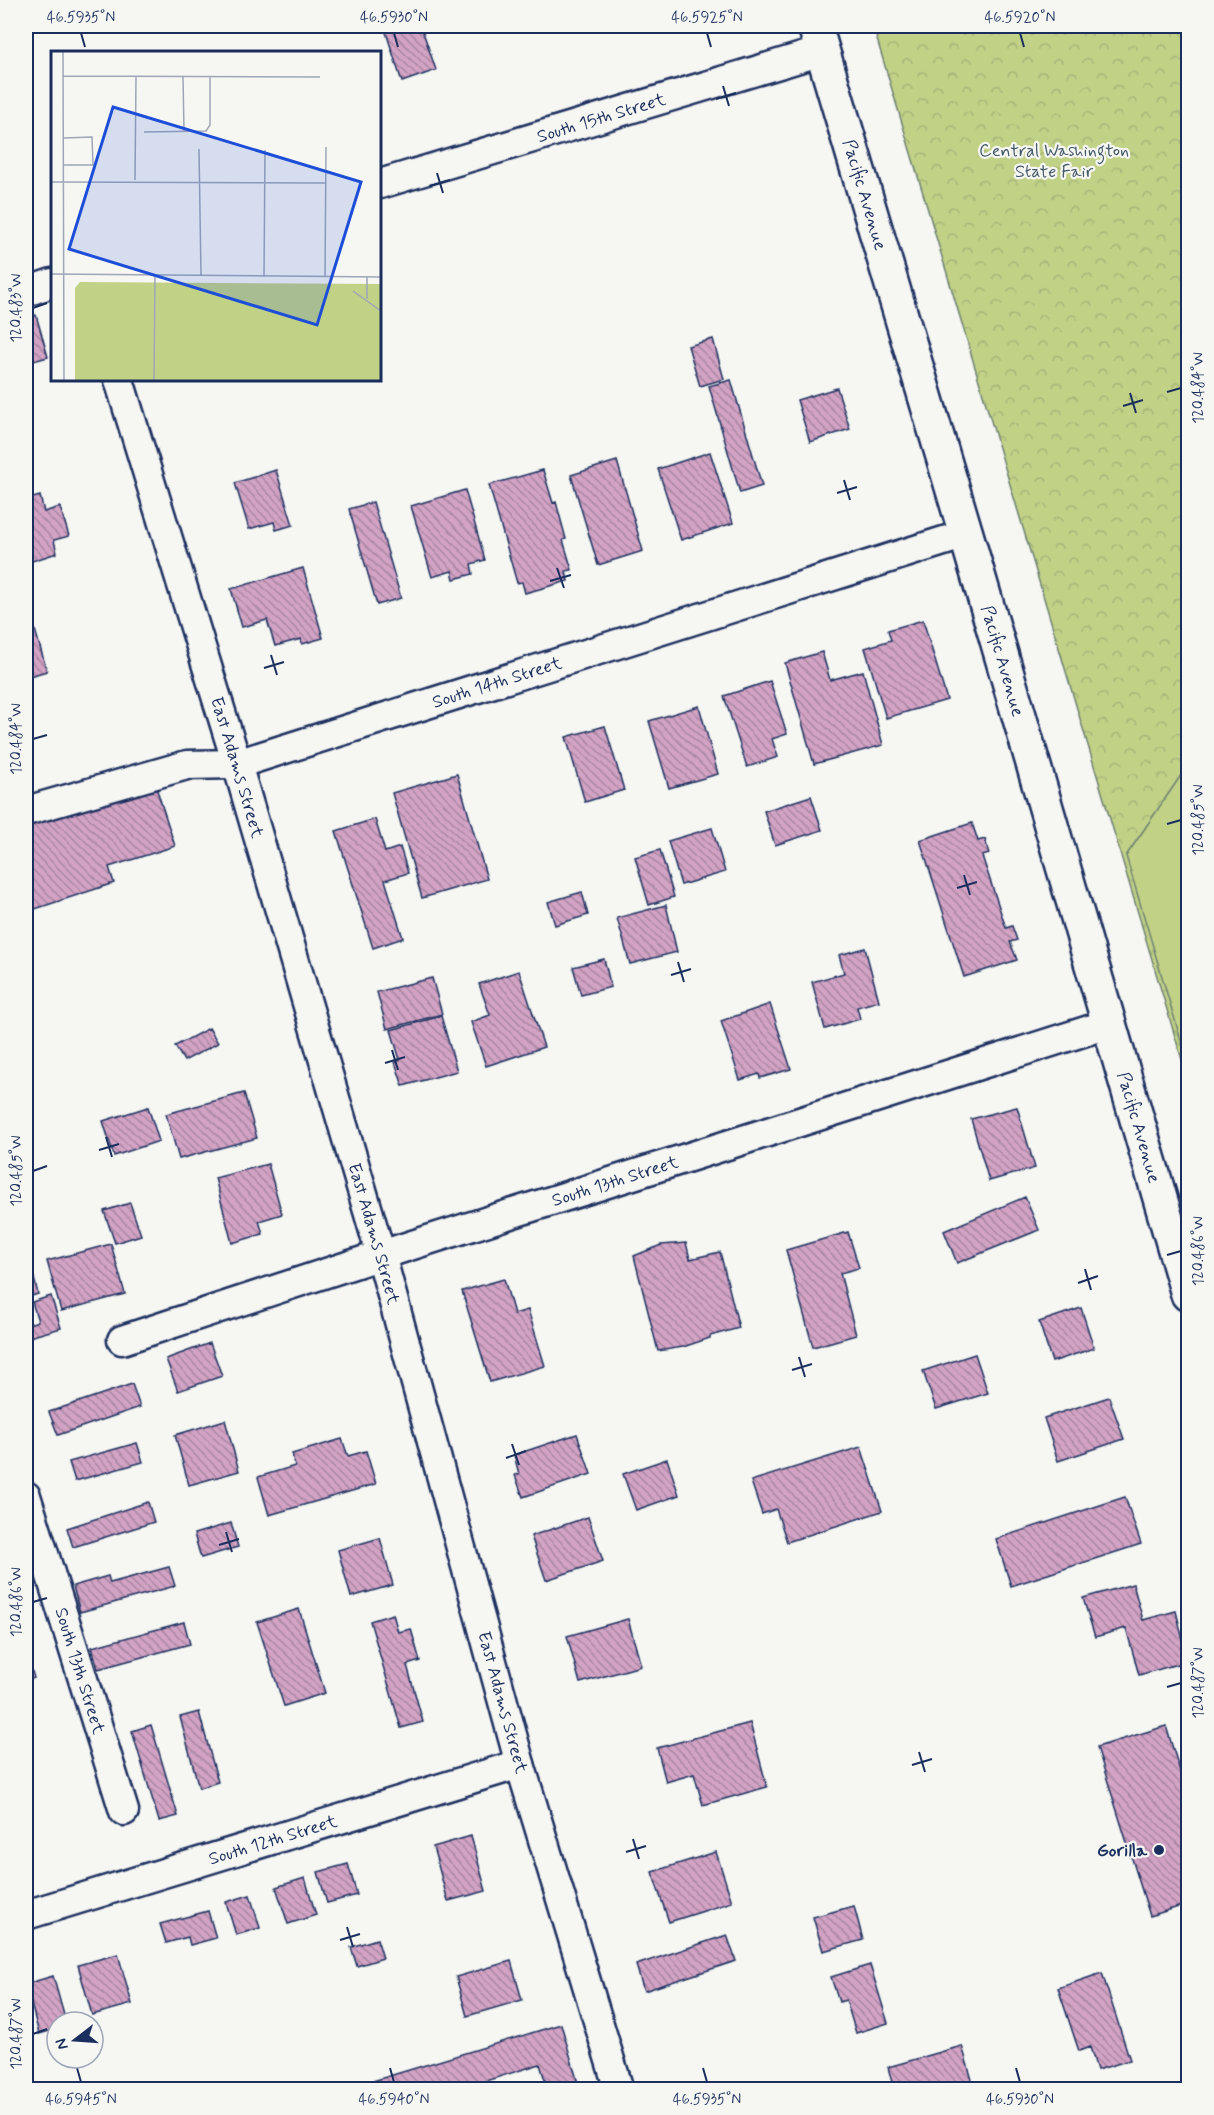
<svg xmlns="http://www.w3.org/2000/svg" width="1214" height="2115" font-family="Mynerve,sans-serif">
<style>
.park{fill:url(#park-crowns);stroke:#6e8072;stroke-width:1.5}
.garden{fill:#c1d186;stroke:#6e8072;stroke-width:1.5}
.building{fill:url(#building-back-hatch);stroke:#1b2f5e;stroke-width:1.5}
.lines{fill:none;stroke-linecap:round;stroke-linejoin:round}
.street-casing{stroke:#1b2f5e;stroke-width:33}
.secondary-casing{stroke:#1b2f5e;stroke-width:38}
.street{stroke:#f6f6f2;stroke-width:28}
.secondary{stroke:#f6f6f2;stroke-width:33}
.ticks{fill:none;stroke:#1b2f5e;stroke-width:2}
.poi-dot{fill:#1b2f5e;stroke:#f6f6f2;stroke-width:2}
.labels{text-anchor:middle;stroke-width:4.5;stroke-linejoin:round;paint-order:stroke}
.street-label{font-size:18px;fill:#1b2f5e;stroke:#f6f6f2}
.park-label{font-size:18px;fill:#445868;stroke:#f6f6f2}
.poi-label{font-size:18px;font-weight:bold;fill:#1b2f5e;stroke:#f6f6f2;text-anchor:end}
.inset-road{fill:none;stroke:#9ea6b7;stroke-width:1.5}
.view{fill:#1d4ed8;fill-opacity:0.15;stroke:#1d4ed8;stroke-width:3}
.inset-edge{fill:none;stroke:#1b2f5e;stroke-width:3}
.neatline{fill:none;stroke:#1b2f5e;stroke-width:2}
.ticks-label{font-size:15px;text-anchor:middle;fill:#1b2f5e}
</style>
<defs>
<pattern id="park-crowns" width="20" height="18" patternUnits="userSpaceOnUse" patternTransform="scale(1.5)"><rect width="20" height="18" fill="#c1d186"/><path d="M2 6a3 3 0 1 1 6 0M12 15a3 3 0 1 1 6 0" fill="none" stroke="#a5b476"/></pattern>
<pattern id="building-back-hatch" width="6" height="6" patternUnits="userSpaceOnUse" patternTransform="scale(1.5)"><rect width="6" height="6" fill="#d2a3c4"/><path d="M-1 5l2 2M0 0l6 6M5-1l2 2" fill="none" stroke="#aa85a2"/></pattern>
</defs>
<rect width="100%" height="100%" fill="#f6f6f2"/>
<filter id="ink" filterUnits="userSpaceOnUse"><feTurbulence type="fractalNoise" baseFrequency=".0167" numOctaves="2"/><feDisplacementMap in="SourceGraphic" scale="12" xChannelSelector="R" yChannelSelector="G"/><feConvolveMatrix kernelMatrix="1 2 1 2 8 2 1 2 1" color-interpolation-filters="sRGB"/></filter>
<g filter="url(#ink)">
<path class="park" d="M873 26H1188V1080Z"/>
<path class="garden" d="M1188 765V1064L1126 856Z"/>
<path class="building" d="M384 26H421L436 70 402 82Z
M36 315 48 357 26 363V317Z
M713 339 724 379 700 386 688 346Z
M731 380 762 486 740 493 709 386Z
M837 388 850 429 810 442 797 400Z
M710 452 733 523 681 540 658 469Z
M617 461 643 551 598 565 571 475Z
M276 470 293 525 276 530 274 522 249 529 235 483Z
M543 470 553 503 556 502 566 539 563 540 572 570 566 571 568 581 525 593 522 582 517 583 489 485Z
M465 490 485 560 471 564 473 574 454 579 452 571 432 577 411 506Z
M40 496 44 512 60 507 69 536 54 540 57 553 26 563V500Z
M373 502 401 598 377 605 349 509Z
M303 568 323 638 302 644 301 639 275 646 267 620 242 627 231 589Z
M923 620 947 700 886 718 865 648 891 640 888 630Z
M33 623 47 671 26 677V625Z
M822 652 830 680 863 671 883 745 814 764 785 663Z
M770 681 787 734 772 739 778 757 747 767 724 696Z
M699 706 718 774 669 788 649 721Z
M605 726 624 790 585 802 566 737Z
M457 774 487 879 422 898 392 793Z
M155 784 175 846 109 867 114 883 26 912V826Z
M811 796 822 830 775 845 764 811Z
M375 819 385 852 400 847 408 873 385 880 403 938 373 948 336 831Z
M972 823 978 841 985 839 989 854 982 856 1006 928 1012 926 1017 940 1010 942 1017 960 964 977 920 840Z
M712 828 725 872 681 885 668 841Z
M660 850 674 897 649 905 635 857Z
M582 892 588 915 555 925 548 902Z
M666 905 677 952 630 964 617 918Z
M865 948 879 1001 857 1007 860 1019 825 1029 812 982 844 973 839 955Z
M604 959 611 987 581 995 573 967Z
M519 971 544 1047 486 1066 471 1022 490 1015 479 984Z
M432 978 442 1014 387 1029 377 992Z
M770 1004 791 1069 760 1078 759 1074 740 1080 721 1021Z
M441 1016 457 1071 403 1086 395 1062 400 1060 391 1030Z
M209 1028 218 1043 184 1061 175 1046Z
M244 1093 257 1138 179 1159 166 1114Z
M148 1107 159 1141 114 1156 103 1121Z
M1017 1107 1035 1168 989 1181 971 1119Z
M268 1164 282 1214 259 1221 263 1234 232 1243 215 1178Z
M1025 1197 1039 1230 957 1263 944 1231Z
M130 1203 141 1235 115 1243 104 1211Z
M848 1232 859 1268 840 1273 856 1335 813 1347 786 1250Z
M686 1243 690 1259 720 1252 739 1328 710 1336V1338L683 1347 658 1351 634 1256 661 1245Z
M111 1244 125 1294 61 1311 47 1261Z
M30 1262 38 1294 26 1298V1263Z
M504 1279 514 1314 528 1310 545 1366 490 1382 462 1291Z
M51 1296 61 1328 26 1338V1325L38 1321 32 1302Z
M1081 1308 1094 1348 1052 1362 1039 1322Z
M210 1343 222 1376 178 1391 166 1359Z
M975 1354 988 1393 936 1409 923 1371Z
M132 1384 140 1407 58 1435 49 1412Z
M1109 1397 1124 1439 1058 1461 1044 1418Z
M225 1420 239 1471 189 1485 175 1435Z
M577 1434 591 1474 523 1497 515 1475 519 1474 514 1455Z
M342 1439 348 1456 366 1451 376 1484 269 1515 258 1477 295 1466 292 1454Z
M137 1443 143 1462 75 1481 69 1462Z
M861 1447 882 1511 787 1542 776 1509 762 1514 751 1481Z
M667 1459 679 1495 636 1510 623 1474Z
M1125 1497 1141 1544 1011 1586 996 1539Z
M148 1502 154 1522 73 1547 67 1528Z
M588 1517 603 1561 546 1580 531 1536Z
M231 1523 238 1547 201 1558 194 1534Z
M380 1538 393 1585 351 1597 338 1550Z
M169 1567 175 1586 80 1612 73 1586 108 1576 110 1583Z
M1133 1584 1143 1620 1176 1611 1188 1661 1139 1675 1126 1628 1095 1637 1083 1598Z
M299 1609 325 1693 284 1706 257 1622Z
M393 1614 398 1632 411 1629 420 1661 407 1665 423 1722 401 1728 370 1621Z
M628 1619 641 1666 580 1683 567 1636Z
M184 1622 190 1644 98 1669 92 1647Z
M26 1651 34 1678 26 1681Z
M199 1712 218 1782 199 1788 180 1717Z
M750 1723 767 1787 703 1805 694 1774 666 1782 657 1748Z
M151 1725 178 1816 159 1821 132 1731Z
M1166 1726 1188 1797V1904L1150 1916 1097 1747Z
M471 1836 486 1891 448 1901 433 1847Z
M716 1852 732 1902 669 1922 652 1872Z
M348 1864 357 1895 327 1903 318 1872Z
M305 1878 316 1915 288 1924 276 1887Z
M250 1895 260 1928 236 1935 226 1902Z
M854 1906 863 1940 823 1951 813 1917Z
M208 1911 216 1938 190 1945 188 1937 166 1943 160 1924Z
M727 1935 736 1961 644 1991 636 1965Z
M377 1939 383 1958 357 1966 351 1947Z
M118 1954 132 2004 92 2015 78 1965Z
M511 1961 522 2000 467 2016 456 1977Z
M870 1965 888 2023 856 2033 846 2000 839 2002 831 1977Z
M1102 1973 1130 2060 1097 2070 1090 2047 1079 2051 1058 1988Z
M53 1976 66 2022H57V2029L39 2034 26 1984Z
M561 2024 580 2090H548L540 2064 457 2090H343Z
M962 2046 975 2090H894L888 2067Z"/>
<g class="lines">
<g class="street-casing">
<g id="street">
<path id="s1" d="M380 184 822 51"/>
<path d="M26 292 52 283"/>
<path id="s2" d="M119 380 237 764 381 1255 520 1764 619 2090"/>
<path id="s3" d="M26 811 187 765 237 764 966 534"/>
<path id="s4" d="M122 1340 381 1255 1108 1024"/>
<path id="s5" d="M26 1496 124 1811"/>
<path id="s6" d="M26 1915 520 1764"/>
</g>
</g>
<g class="secondary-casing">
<g id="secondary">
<path id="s7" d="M815 26 966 534 1188 1294"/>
</g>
</g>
<use href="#street" class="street"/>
<use href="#secondary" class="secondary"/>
</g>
</g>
<path class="ticks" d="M81 33 85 47M394 33 398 47M707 33 711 47M1020 33 1024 47M723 86 729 106M716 99 736 93M437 173 443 193M430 186 450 180M33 308 47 303M1167 392 1181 388M1130 393 1136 413M1123 406 1143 400M844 480 850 500M837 493 857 487M557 568 564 588M550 581 571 575M271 655 277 675M264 668 284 662M33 739 47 735M1167 824 1181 820M964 875 970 895M957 888 977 882M678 962 684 982M671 975 691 969M392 1050 398 1070M385 1063 405 1057M106 1137 112 1157M99 1150 119 1144M33 1171 47 1166M1167 1255 1181 1251M1085 1269 1091 1290M1078 1283 1098 1276M799 1357 805 1377M792 1370 812 1364M512 1444 519 1465M506 1458 526 1451M226 1532 232 1552M219 1545 239 1539M33 1602 47 1598M1167 1687 1181 1683M919 1752 925 1772M912 1765 932 1759M633 1839 639 1859M626 1852 646 1846M347 1927 353 1947M340 1940 360 1934M33 2034 47 2029M77 2068 81 2082M390 2068 394 2082M703 2068 707 2082M1016 2068 1020 2082"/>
<circle class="poi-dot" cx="1159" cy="1850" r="6"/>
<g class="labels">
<g class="street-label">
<text dy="6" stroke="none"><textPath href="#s1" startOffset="231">South 15th Street</textPath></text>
<text dy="6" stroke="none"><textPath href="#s7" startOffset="176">Pacific Avenue</textPath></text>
<text dy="6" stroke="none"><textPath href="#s7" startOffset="662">Pacific Avenue</textPath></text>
<text dy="6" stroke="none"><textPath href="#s3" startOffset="490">South 14th Street</textPath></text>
<text dy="6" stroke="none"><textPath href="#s2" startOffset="405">East Adams Street</textPath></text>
<text dy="6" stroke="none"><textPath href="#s7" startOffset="1148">Pacific Avenue</textPath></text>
<text dy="6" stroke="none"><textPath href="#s4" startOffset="518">South 13th Street</textPath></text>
<text dy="6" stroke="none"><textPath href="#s2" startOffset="891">East Adams Street</textPath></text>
<text dy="6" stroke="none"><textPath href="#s5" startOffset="183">South 13th Street</textPath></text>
<text dy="6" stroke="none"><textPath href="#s2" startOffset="1377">East Adams Street</textPath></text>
<text dy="6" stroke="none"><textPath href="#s6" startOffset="258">South 12th Street</textPath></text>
</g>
<g class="park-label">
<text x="1054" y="156">Central Washington<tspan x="1054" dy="21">State Fair</tspan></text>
</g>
<g class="poi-label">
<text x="1147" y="1856">Gorilla</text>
</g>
</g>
<g transform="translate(51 51)">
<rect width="330" height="330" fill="#f6f6f2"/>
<path d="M29 231 330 233V330H24V237Z" fill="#c1d186"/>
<path d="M120 233H169L192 271 183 285 138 317 127 314 109 262V245Z" fill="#c1d186"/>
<path class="inset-road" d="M12 0 13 330M12 25 269 26M132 26 133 81M93 81 155 80 159 74V26M12 87 41 86 42 114H12M148 98 150 225M84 129 85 26M0 131 275 132M0 223 330 226M213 226 214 99M274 226 275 96M316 226V248M302 240 330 260M103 330 104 224"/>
<path class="view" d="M62 56 310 131 266 274 18 198Z"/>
<rect width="330" height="330" class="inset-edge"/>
</g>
<rect width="1214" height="2115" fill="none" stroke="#f6f6f2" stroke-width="66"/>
<g transform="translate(75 2040) rotate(253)"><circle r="28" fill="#f6f6f2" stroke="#9ea6b7" stroke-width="1.5"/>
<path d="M0-4.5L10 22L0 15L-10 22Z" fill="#1b2f5e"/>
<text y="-9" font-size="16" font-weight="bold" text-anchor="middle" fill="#1b2f5e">N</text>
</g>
<rect x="33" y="33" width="1148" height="2049" class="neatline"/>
<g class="ticks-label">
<text x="81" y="22">46.5935°N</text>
<text x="394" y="22">46.5930°N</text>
<text x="707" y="22">46.5925°N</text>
<text x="1020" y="22">46.5920°N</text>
<text transform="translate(16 308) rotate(-90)" y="5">120.483°W</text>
<text transform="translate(1198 388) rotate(-90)" y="5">120.484°W</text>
<text transform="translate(16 739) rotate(-90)" y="5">120.484°W</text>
<text transform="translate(1198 820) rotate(-90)" y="5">120.485°W</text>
<text transform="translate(16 1171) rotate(-90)" y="5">120.485°W</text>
<text transform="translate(1198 1251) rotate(-90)" y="5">120.486°W</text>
<text transform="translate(16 1602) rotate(-90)" y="5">120.486°W</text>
<text transform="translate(1198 1683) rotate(-90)" y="5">120.487°W</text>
<text transform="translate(16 2034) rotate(-90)" y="5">120.487°W</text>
<text x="81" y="2104">46.5945°N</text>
<text x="394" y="2104">46.5940°N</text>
<text x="707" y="2104">46.5935°N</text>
<text x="1020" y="2104">46.5930°N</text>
</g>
</svg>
